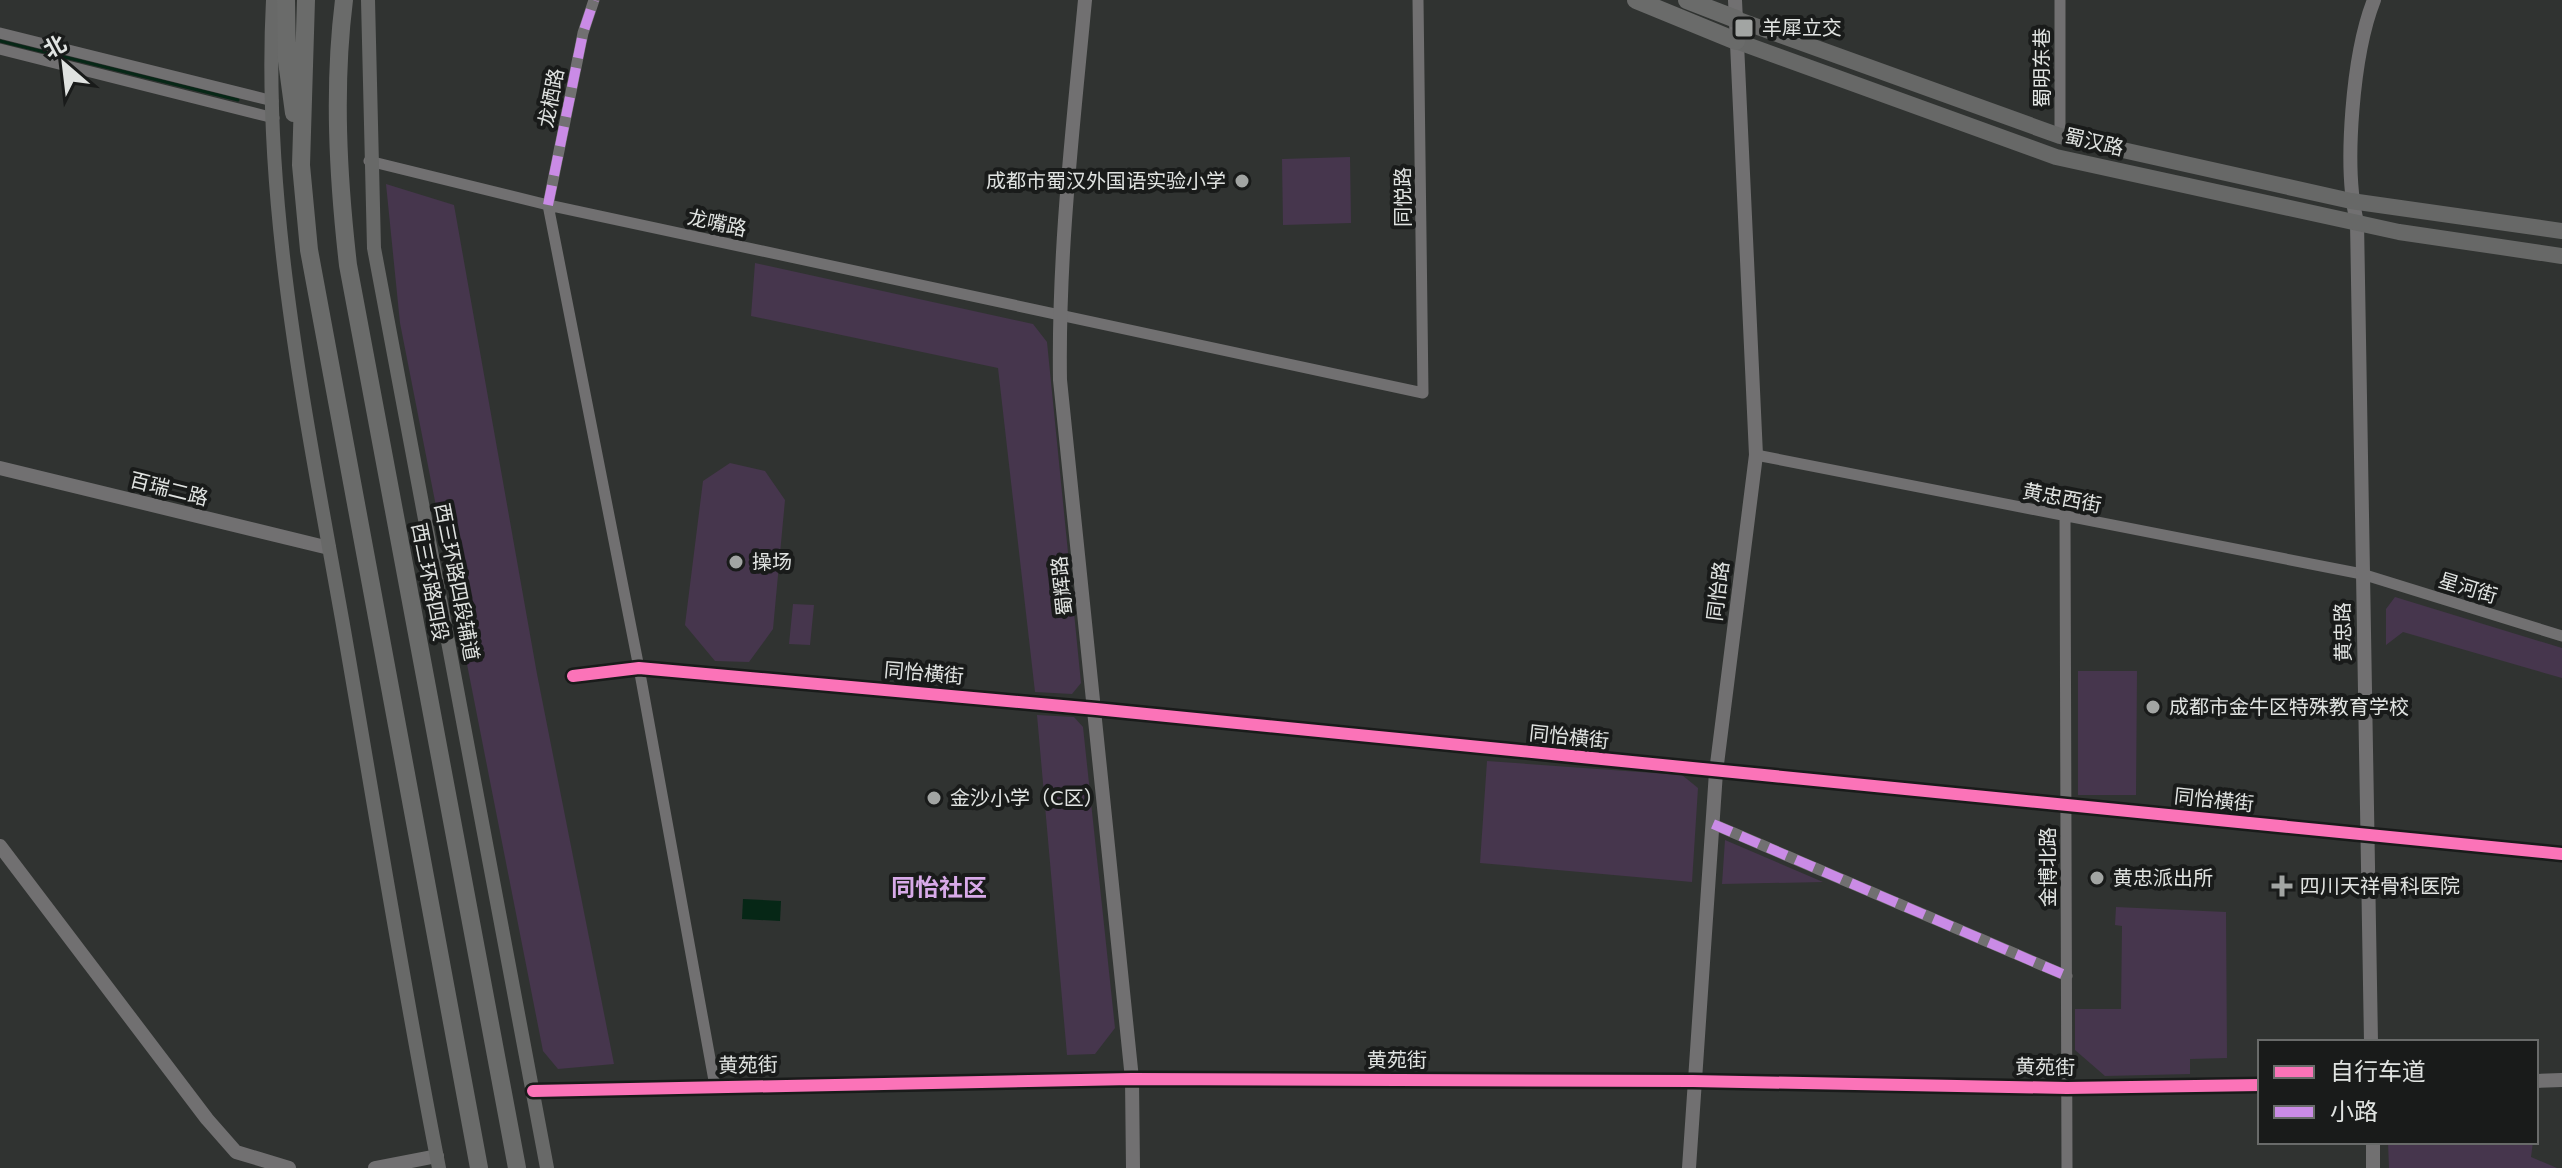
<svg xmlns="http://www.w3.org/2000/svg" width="2562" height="1168" font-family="Commissioner,'Noto Sans SC',sans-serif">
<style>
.green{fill:#46364d}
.water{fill:#062716}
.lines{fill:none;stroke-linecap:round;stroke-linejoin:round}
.stream{stroke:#062716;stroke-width:3}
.minor{stroke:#717071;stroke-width:11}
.tertiary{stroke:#717071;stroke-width:14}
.secondary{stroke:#686968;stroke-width:14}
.primary{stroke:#676867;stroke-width:16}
.trunk{stroke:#6a6b6a;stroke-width:18}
.quiet{stroke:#ca8be6;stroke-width:10;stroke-dasharray:20 10;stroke-linecap:butt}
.cycleway-casing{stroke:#191b1a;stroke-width:17}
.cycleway{stroke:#fb73b8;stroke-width:12}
.poi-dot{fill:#a2a5a3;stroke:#191b1a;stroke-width:3}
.labels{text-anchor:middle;stroke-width:8;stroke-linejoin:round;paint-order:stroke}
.poi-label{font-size:20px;fill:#e0e3e1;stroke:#191b1a;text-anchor:start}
.street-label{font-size:20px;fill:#e0e3e1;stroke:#191b1a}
.quarter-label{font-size:24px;font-weight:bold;fill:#d8aae9;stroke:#191b1a}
</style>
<rect width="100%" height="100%" fill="#303331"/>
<path class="green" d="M1350 157 1351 223 1283 225 1282 159Z
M386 184 454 205 537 674 614 1064 558 1069 543 1051 400 323Z
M755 263 1033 324 1047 342 1081 683 1072 694 1035 692 998 368 751 316Z
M730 463 765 471 785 500 773 629 749 662 715 661 685 625 703 481Z
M2395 597 2562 648V678L2403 632 2386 645V609Z
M793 604 814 605 810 645 789 644Z
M2078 671H2137L2136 795H2078Z
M1037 715 1074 717 1083 727 1115 1028 1095 1054 1067 1055Z
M1487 761 1682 775 1698 788 1692 882 1480 863Z
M1725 840 1823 882 1722 884Z
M2116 907 2226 912 2227 1058 2190 1059V1074L2105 1076 2075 1050V1009H2121L2122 926 2115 925Z
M2388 1142H2533L2531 1157 2557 1168H2389Z"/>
<path class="water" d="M743 899 781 901 780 921 742 919Z"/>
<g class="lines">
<path class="stream" d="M0 41 238 100"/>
<path class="minor" d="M594 0 583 33 548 205 639 668 715 1086
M2060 0V136
M0 33 273 101
M0 49 274 118
M369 161 548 205 1423 393 1418 0
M1756 455 2362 574 2562 636
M2065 518 2067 1168
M573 676 639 668 1096 709 2562 854
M1713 824 2067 976"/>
<path class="tertiary" d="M1085 0C1073 127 1058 253 1060 380L1132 1079 1133 1168
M0 468 329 548
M0 846 207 1119 236 1152 289 1168
M2371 1042 2357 222C2343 167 2353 53 2374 0
M2536 1081 2562 1080
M533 1091 1132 1079 1693 1081 2067 1088 2260 1085
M2373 1142V1168
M375 1168 437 1156
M1689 1168 1716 772 1756 455 1735 0"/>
<path class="secondary" d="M273 0C262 207 306 416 342 619 374 802 403 986 439 1168
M368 0 374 248 547 1168"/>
<path class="primary" d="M1736 19 2060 136 2351 201 2562 231
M1736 41 2056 157 2399 232 2562 256"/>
<path class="trunk" d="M286 0 287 61 294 113
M306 0 301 165 309 250 479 1168
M344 0C333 88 338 177 348 265L517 1168
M1636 0 1736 41
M1687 0 1736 19"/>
<path class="quiet" d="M548 205 583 33 594 0
M1713 824 2067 976"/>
<g class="cycleway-casing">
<path id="cycleway" d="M573 676 639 668 1096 709 2562 854
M533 1091 1132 1079 1693 1081 2067 1088 2260 1085"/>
</g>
<use href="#cycleway" class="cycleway"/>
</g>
<g class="poi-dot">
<rect x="1734" y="18" width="20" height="20" rx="4"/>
<circle cx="1242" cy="181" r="8"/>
<circle cx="736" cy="562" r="8"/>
<circle cx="2153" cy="707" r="8"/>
<circle cx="934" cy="798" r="8"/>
<circle cx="2097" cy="878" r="8"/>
<path d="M2278 874h8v8h8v8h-8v8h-8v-8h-8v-8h8z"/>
</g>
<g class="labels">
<g class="poi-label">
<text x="1762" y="35">羊犀立交</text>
<text x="1226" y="188" text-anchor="end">成都市蜀汉外国语实验小学</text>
<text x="752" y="569">操场</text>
<text x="2169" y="714">成都市金牛区特殊教育学校</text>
<text x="950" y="805">金沙小学（C区）</text>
<text x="2113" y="885">黄忠派出所</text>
<text x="2300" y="893">四川天祥骨科医院</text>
</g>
<g class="street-label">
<text transform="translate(2042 68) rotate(-90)" y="7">蜀明东巷</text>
<text transform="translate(551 98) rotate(-79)" y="7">龙栖路</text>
<text transform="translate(2094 142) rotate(13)" y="7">蜀汉路</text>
<text transform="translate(1403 197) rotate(-90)" y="7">同悦路</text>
<text transform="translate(717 223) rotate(12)" y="7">龙嘴路</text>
<text transform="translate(169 489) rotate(14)" y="7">百瑞二路</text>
<text transform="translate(2062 498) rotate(11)" y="7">黄忠西街</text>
<text transform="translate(430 582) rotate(79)" y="7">西三环路四段</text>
<text transform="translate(457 582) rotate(79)" y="7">西三环路四段辅道</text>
<text transform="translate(1062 586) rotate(-96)" y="7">蜀辉路</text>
<text transform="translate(2468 588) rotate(17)" y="7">星河街</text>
<text transform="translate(1718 591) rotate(-83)" y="7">同怡路</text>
<text transform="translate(2343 632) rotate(-91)" y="7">黄忠路</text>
<text transform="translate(924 673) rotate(5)" y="7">同怡横街</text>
<text transform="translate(1569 737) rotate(6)" y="7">同怡横街</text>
<text transform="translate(2214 800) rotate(6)" y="7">同怡横街</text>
<text transform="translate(2048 867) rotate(-90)" y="7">金博北路</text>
<text x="1397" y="1067">黄苑街</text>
<text transform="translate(748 1065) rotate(-1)" y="7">黄苑街</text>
<text transform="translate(2045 1067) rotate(1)" y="7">黄苑街</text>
</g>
<g class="quarter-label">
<text x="939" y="896">同怡社区</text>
</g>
</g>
<rect x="2258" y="1040" width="280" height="104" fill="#191b1a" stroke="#696b6a" stroke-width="2"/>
<rect x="2274" y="1066" width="40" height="12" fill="#fb73b8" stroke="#696b6a" stroke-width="2"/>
<text x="2330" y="1080" font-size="24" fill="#e0e3e1">自行车道</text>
<rect x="2274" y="1106" width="40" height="12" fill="#ca8be6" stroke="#696b6a" stroke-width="2"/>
<text x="2330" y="1120" font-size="24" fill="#e0e3e1">小路</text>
<g transform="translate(64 64) rotate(332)" stroke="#191b1a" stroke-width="6" paint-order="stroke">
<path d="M0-6L14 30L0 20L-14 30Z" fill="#e0e3e1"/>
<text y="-12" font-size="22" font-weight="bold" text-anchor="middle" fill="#e0e3e1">北</text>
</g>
</svg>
